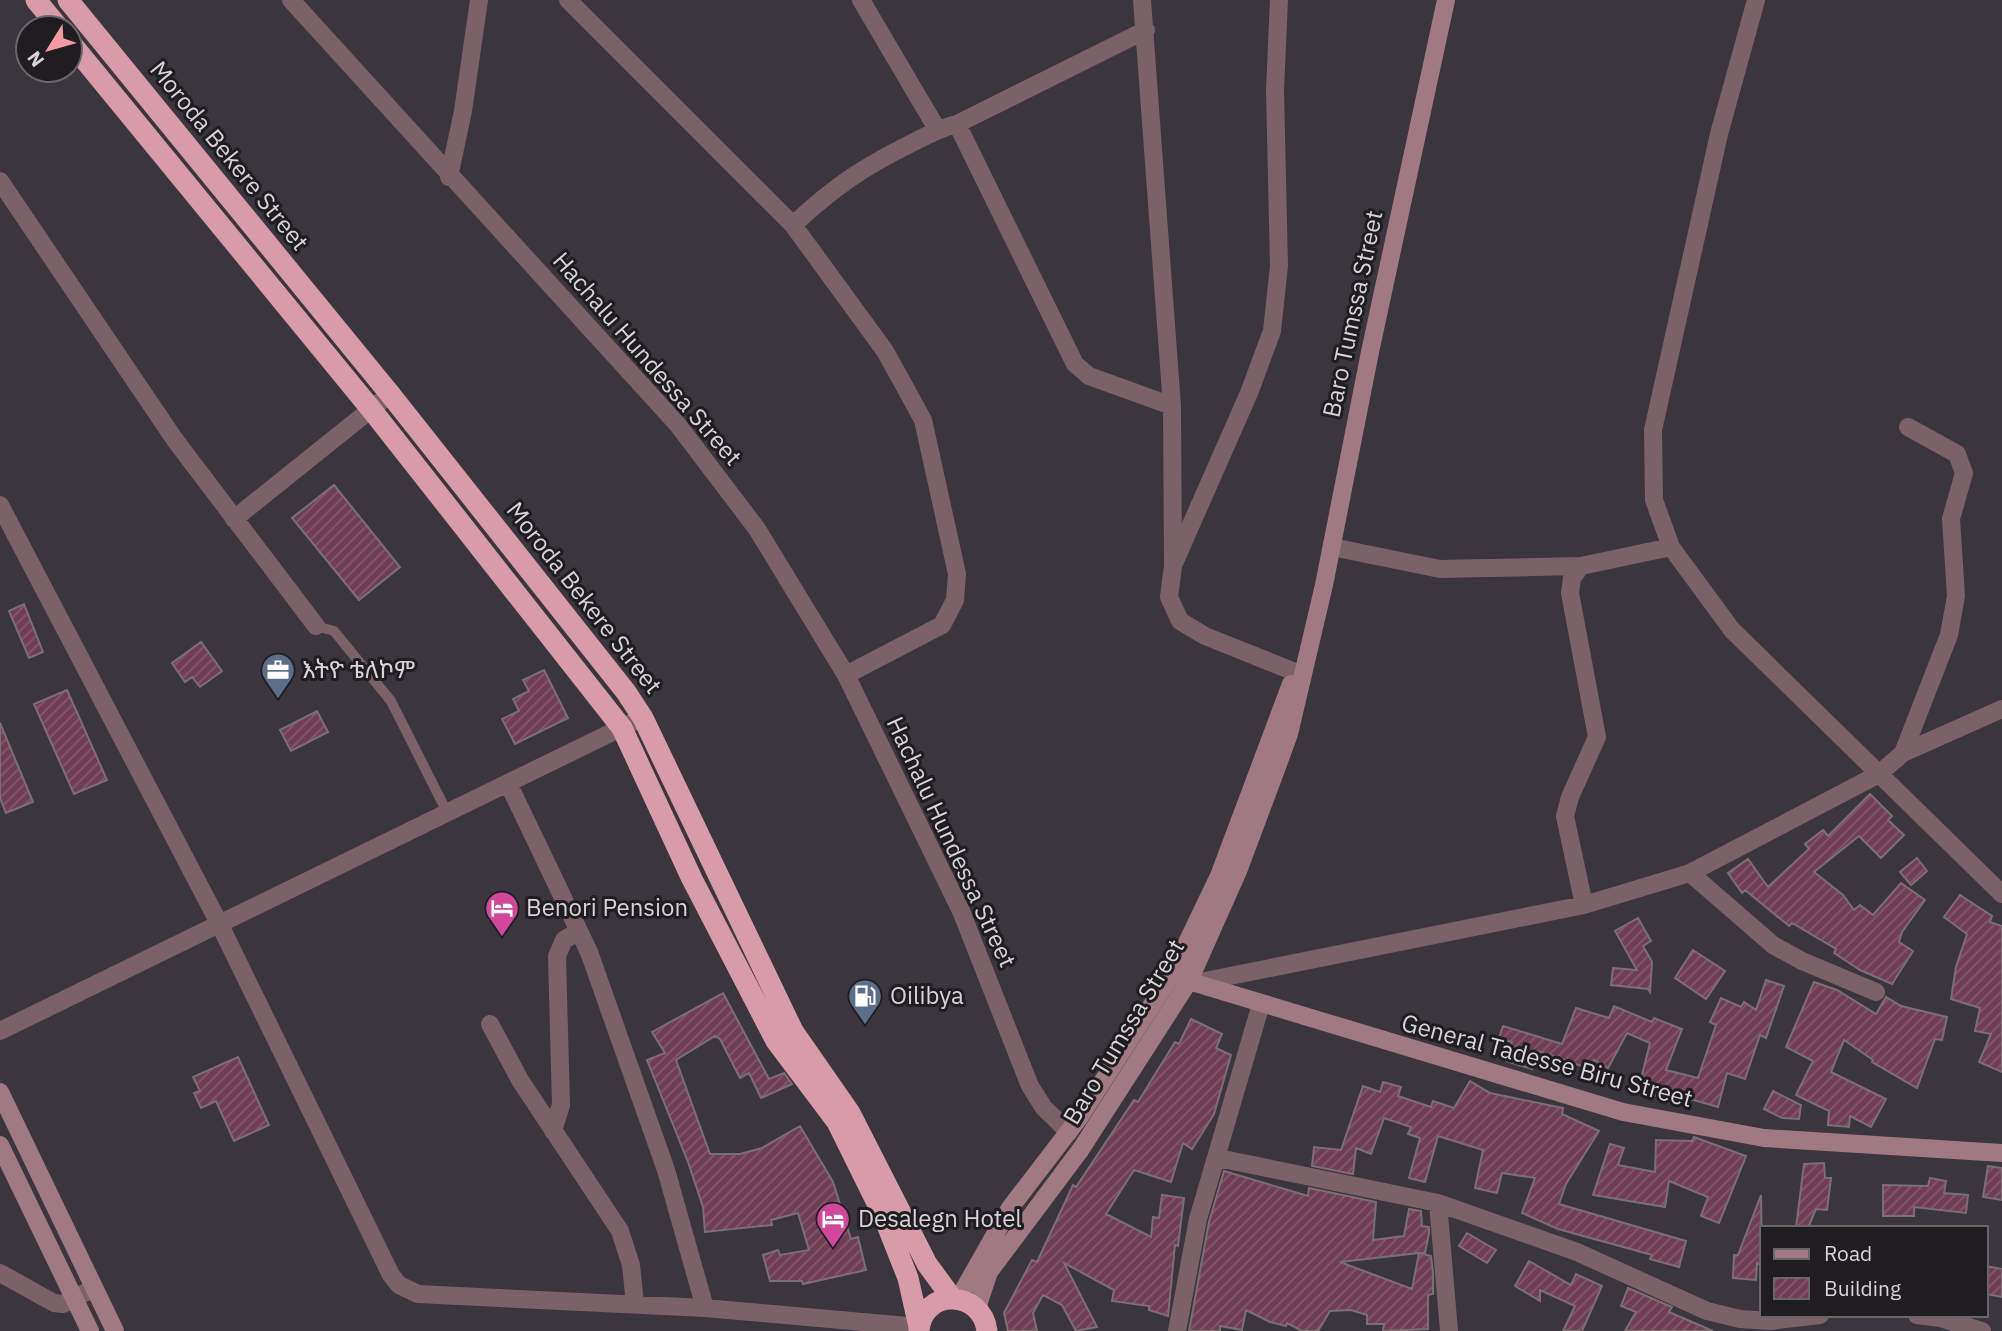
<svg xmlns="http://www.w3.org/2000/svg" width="2002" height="1331" font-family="'IBM Plex Sans','Noto Sans Ethiopic',sans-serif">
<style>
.building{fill:url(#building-hatch);stroke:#7c6f74;stroke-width:2;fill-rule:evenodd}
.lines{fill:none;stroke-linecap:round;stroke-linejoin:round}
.lane{stroke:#7b6268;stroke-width:10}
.street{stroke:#7b6268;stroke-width:18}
.secondary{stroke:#a17983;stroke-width:18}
.highway{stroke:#d79ba9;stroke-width:21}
.labels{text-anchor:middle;stroke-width:6;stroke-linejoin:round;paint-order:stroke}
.street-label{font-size:24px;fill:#d7d3d8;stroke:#201d21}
.poi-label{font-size:24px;fill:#d7d3d8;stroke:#201d21;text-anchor:start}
</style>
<defs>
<pattern id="building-hatch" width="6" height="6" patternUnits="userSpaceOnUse" patternTransform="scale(1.75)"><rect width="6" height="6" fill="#703e54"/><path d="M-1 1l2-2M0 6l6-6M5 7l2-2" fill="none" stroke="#84596c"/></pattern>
</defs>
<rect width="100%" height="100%" fill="#3b353d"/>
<path class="building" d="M334 485 400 567 359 600 292 518Z
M24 604 43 652 29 658 9 611Z
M201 642 222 671 200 687 192 677 185 682 172 663Z
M544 670 568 718 515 744 502 719 519 711 513 699 529 691 523 680Z
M67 690 107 780 74 794 34 704Z
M317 711 328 732 291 751 280 730Z
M0 723 33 802 6 813 0 798Z
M1870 794 1892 816 1888 820 1904 835 1881 858 1859 836 1814 872 1843 895 1854 910 1860 905 1873 915 1901 883 1925 900 1902 932 1899 942 1913 951 1892 984 1860 970 1834 953 1836 949 1792 923 1789 926 1745 890 1742 893 1728 873 1748 859 1768 887 1809 849 1805 844 1823 830 1828 836Z
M1917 858 1927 871 1911 885 1900 872Z
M1960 895 1992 916 1990 922 2002 926V1072L1979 1062 1991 1034 1975 1031 1980 1008 1951 999 1956 967 1967 934 1944 917Z
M1638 918 1651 941 1643 946 1652 962 1650 992 1648 989 1611 985 1613 968 1637 970 1615 931Z
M1693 950 1725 971 1706 999 1675 978Z
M1766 980 1784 986 1766 1038 1760 1035 1745 1079 1727 1073 1718 1107 1683 1097 1682 1103 1638 1091 1650 1043 1627 1033 1608 1068 1594 1060 1590 1069 1538 1051 1532 1069 1506 1061 1512 1042 1499 1038 1503 1026 1562 1044 1576 1008 1609 1018 1614 1006 1652 1022 1654 1018 1682 1029 1666 1070 1698 1078 1716 1025 1710 1022 1721 998 1741 1007 1744 1002 1756 1010Z
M1814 982 1837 990 1876 1014 1886 997 1901 1006 1947 1017 1942 1040 1935 1039 1917 1088 1872 1062 1873 1060 1844 1040 1831 1072 1886 1099 1871 1127 1850 1116 1849 1127 1828 1125 1829 1111 1796 1095 1813 1061 1786 1047Z
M723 993 769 1079 784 1073 792 1084 761 1098 749 1073 740 1078 720 1039 715 1036 676 1060 710 1154H740L762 1148 800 1126 833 1182 851 1239 858 1237 866 1270 803 1284 802 1281H770L763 1255 778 1250 780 1255 809 1250 798 1213 771 1220 772 1225 705 1232 703 1207 688 1162 647 1060 665 1053 652 1032Z
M1191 1019 1222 1034 1216 1048 1231 1055 1214 1114 1192 1149 1183 1143 1171 1182 1134 1170 1106 1214 1151 1237 1153 1217 1159 1218 1162 1195 1184 1198 1178 1246 1175 1245 1168 1316 1149 1310V1306L1112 1301 1114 1290 1064 1263 1097 1327 1076 1331 1062 1305 1043 1295 1033 1313 1037 1331H1008L1004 1313 1032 1260 1037 1262 1073 1185 1076 1187 1134 1100 1138 1102 1175 1042 1179 1044Z
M238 1057 269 1125 234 1141 216 1101 201 1108 194 1093 200 1091 193 1077Z
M1470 1081 1490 1093 1563 1108 1562 1114 1599 1131 1566 1184 1559 1204 1686 1241 1679 1267 1650 1259 1652 1255 1558 1229 1522 1213 1535 1178 1502 1173 1497 1193 1475 1188 1483 1150 1438 1136 1425 1182 1409 1178 1420 1138 1408 1134 1411 1127 1384 1118 1371 1154 1356 1148 1353 1174 1312 1166 1314 1147 1341 1150 1363 1086 1380 1092 1383 1082 1401 1087 1398 1096 1431 1107 1433 1101 1454 1108Z
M1773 1091 1801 1105 1799 1119 1782 1118 1764 1109Z
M1694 1137 1746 1156 1719 1223 1701 1216 1708 1197 1669 1181 1665 1207 1593 1195 1610 1144 1624 1148 1618 1165 1655 1172 1656 1140 1692 1141Z
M1824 1163 1825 1178H1831L1827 1210 1816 1209 1808 1228H1796L1804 1164Z
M1988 1166 2002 1168V1200L1983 1197Z
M1224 1171 1308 1196 1309 1188 1376 1202 1373 1240 1404 1236 1409 1209 1421 1211 1422 1226 1429 1227V1233L1425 1253H1419L1431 1256 1433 1273V1294L1428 1295V1329L1383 1331 1384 1324H1367V1315L1351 1310 1330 1311 1318 1331H1302L1287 1323 1286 1326 1270 1322 1246 1310 1242 1330 1220 1326V1331H1189L1209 1222ZM1419 1253 1412 1289 1340 1262Z
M1930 1178 1946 1181 1944 1193 1968 1195 1966 1213 1914 1207V1216H1883V1185L1928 1186Z
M1761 1195 1762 1266 1757 1263 1756 1280 1733 1278 1734 1255H1738Z
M1467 1233 1496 1250 1487 1263 1459 1246Z
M1529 1261 1571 1285 1576 1274 1602 1286 1582 1331H1563L1575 1306 1540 1290V1301L1515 1286Z
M1986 1266 2002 1269V1297L1986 1294Z
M1628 1288 1672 1307 1669 1312 1713 1331H1625L1636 1312 1621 1306Z"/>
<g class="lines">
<path class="lane" d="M316 626 334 631 391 701 448 814"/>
<path class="street" d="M291 0 678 425 757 529 846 675 961 911 1030 1086 1044 1108 1069 1132
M568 0 793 225 885 351 923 420 957 574 955 600 942 625 846 675
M861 0 937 129
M1142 0 1172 406 1173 566 1169 597 1180 621 1205 636 1295 672
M1756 0 1719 134 1653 430 1654 500 1671 547 1732 630 2002 894
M957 124 1075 364 1089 376 1172 406
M449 177 463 111 479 0
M0 181 175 440 316 626
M793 225C834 187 863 167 912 143 928 135 940 128 957 124L1146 30
M0 505 219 923 391 1275 399 1285 418 1294 705 1308 919 1327
M234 519 390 394
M1332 547 1440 569 1581 566
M1175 561 1249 393 1272 331 1279 266 1275 90 1279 0
M1903 753 1949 635 1956 596 1951 519 1964 473 1957 454 1908 427
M508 783 589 952 666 1170 705 1308
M1690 873 1773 945 1802 961 1876 992
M1584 905 1565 816 1570 797 1597 737 1570 593 1572 578 1581 566 1671 547
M1195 983 1584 905 1690 873 1879 774 1903 753 2002 709
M490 1024 520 1080 620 1231 631 1265 635 1304
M0 1031 633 722
M553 1131 561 1105 557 956 564 940 577 932
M1218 1158 1438 1203 1577 1252 1707 1311 1740 1319 1770 1321 1820 1315
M1438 1203 1449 1331
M0 1273 54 1303 63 1304 94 1288
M1917 1315 1940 1318 1982 1331
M1177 1331 1198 1219 1261 1004"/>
<path class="secondary" d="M1172 974 1195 983 1623 1112 1764 1138 2002 1153
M0 1092 115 1331
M0 1145 90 1331
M959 1298 1010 1208 1079 1118 1172 974 1219 876 1291 684
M977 1308 989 1272 1081 1149 1189 981 1238 871 1274 775 1289 734 1324 585 1370 352 1446 0"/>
<path class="highway" d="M36 0 59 28
M68 0 390 394 626 692 643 718 793 1031 850 1113 927 1264 952 1298
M70 42 371 409 622 728 692 879 776 1041 837 1122 883 1215 908 1278 919 1327
M919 1331C922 1288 982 1289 987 1331"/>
</g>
<defs>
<g id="office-pin" transform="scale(1.75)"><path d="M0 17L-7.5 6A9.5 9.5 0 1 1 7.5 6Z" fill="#5c6f8a" stroke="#201d21"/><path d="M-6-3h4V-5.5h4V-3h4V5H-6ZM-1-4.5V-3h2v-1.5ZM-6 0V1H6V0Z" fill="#fff"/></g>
<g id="hotel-pin" transform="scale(1.75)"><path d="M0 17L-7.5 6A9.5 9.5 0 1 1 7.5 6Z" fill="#d1479c" stroke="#201d21"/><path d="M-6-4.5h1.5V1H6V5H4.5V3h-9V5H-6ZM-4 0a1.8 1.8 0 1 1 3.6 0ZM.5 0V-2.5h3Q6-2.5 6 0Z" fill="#fff"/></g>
<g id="fuel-pin" transform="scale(1.75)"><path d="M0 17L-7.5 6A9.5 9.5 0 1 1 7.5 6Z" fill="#5c6f8a" stroke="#201d21"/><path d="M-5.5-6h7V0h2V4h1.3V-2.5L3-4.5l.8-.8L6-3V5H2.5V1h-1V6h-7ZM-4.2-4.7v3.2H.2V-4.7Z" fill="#fff"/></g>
</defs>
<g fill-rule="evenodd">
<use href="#office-pin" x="278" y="670"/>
<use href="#hotel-pin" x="502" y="908"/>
<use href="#fuel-pin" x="865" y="996"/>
<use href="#hotel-pin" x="833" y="1219"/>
</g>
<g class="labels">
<g class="street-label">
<text transform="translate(229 156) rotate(51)" y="8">Moroda Bekere Street</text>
<text transform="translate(1353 314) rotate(-78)" y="8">Baro Tumssa Street</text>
<text transform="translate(647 359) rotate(49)" y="8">Hachalu Hundessa Street</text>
<text transform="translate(584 598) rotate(52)" y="8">Moroda Bekere Street</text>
<text transform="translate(951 842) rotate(65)" y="8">Hachalu Hundessa Street</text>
<text transform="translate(1124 1032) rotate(-59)" y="8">Baro Tumssa Street</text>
<text transform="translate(1547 1061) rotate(15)" y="8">General Tadesse Biru Street</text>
</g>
<g class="poi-label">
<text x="302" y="678">እትዮ ቴለኮም</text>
<text x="526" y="916">Benori Pension</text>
<text x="890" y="1004">Oilibya</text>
<text x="858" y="1227">Desalegn Hotel</text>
</g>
</g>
<rect x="1760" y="1226" width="228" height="91" fill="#201d21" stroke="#69666a" stroke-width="2"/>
<rect x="1774" y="1249" width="35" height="10" fill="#a17983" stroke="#69666a" stroke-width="2"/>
<text x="1824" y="1261" font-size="21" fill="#d7d3d8">Road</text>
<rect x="1774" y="1278" width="35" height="21" fill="url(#building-hatch)" stroke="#69666a" stroke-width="2"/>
<text x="1824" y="1296" font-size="21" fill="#d7d3d8">Building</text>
<g transform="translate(49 49) rotate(233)"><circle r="33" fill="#201d21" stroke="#69666a" stroke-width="2"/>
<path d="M0-5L12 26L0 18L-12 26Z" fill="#f49aa2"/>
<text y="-10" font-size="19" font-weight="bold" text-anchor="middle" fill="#d7d3d8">N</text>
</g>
</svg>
